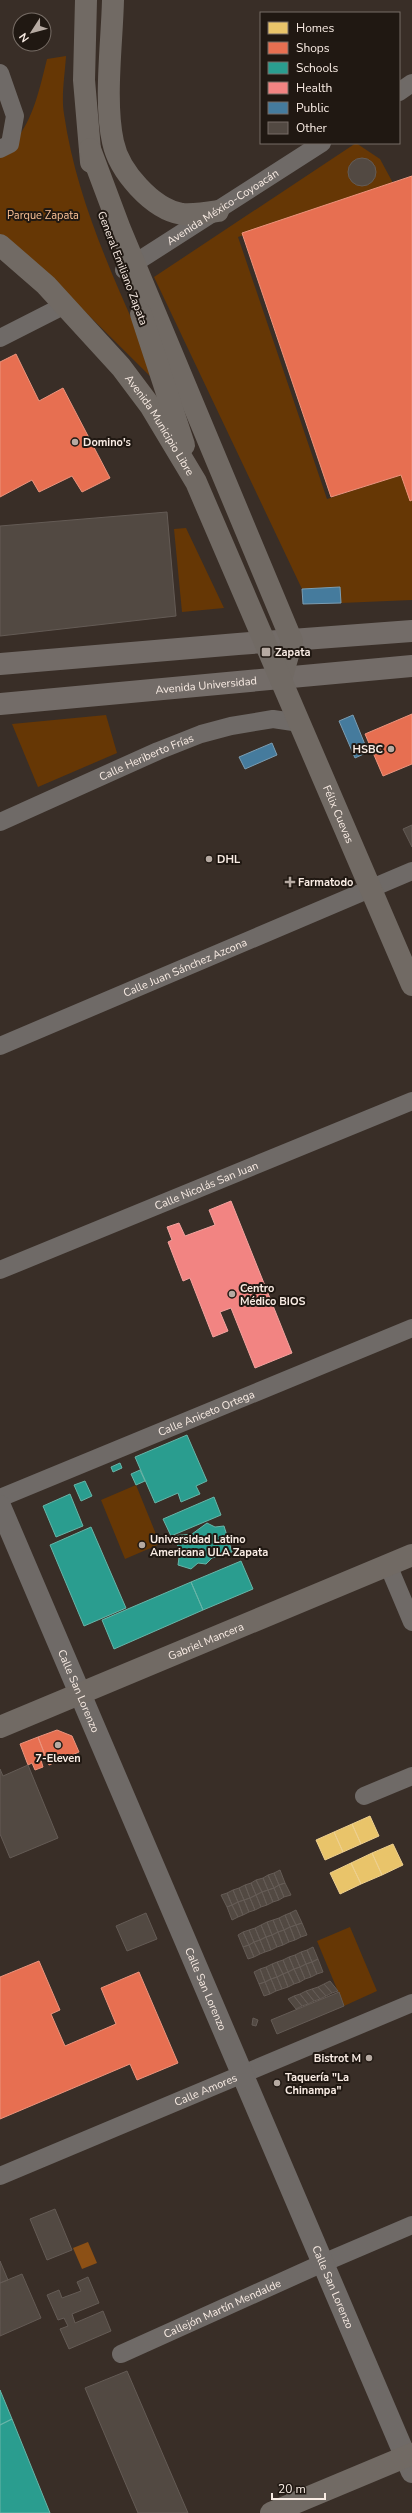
<svg xmlns="http://www.w3.org/2000/svg" width="412" height="2513" font-family="'Nunito Sans',sans-serif">
<style>
.green{fill:#663705}
.water{fill:#8c5015}
.homes{fill:#e9c46a;stroke:#eed08f}
.shops{fill:#e76f51;stroke:#ec947d}
.schools{fill:#2a9d8f;stroke:#68b5a8}
.health{fill:#f28482;stroke:#f4a39f}
.public{fill:#457b9d;stroke:#7b9db2}
.building{fill:#524942;stroke:#645b55}
.lines{fill:none;stroke-linecap:round;stroke-linejoin:round}
.minor{stroke:#6f6a67;stroke-width:18}
.tertiary{stroke:#6f6a67;stroke-width:22}
.secondary{stroke:#736c68;stroke-width:22}
.primary{stroke:#716a64;stroke-width:22}
.poi-dot{fill:#b6aaa2;stroke:#201812;stroke-width:1.5}
.labels{text-anchor:middle;stroke-width:4;stroke-linejoin:round;paint-order:stroke}
.street-label{font-size:11px;fill:#f9ece4;stroke:#201812}
.park-label{font-size:11px;fill:#f9c096;stroke:#201812}
.poi-label{font-size:11px;font-weight:bold;fill:#f9ece4;stroke:#201812;text-anchor:start}
</style>
<rect width="100%" height="100%" fill="#392e27"/>
<path class="green" d="M66 56C65 74 61 96 64 114 78 211 124 299 162 388L34 261 0 237V156C31 132 38 95 47 59Z
M356 143 380 159 393 183 238 237 327 499 401 475 412 500V600L341 603 340 587 302 589 154 277Z
M186 528 224 608 182 612 174 529Z
M106 715 117 753 38 787 12 724Z
M136 1485 160 1544 125 1559 101 1500Z
M350 1927 377 1991 344 2006 317 1941Z"/>
<path class="water" d="M88 2242 97 2263 82 2269 73 2248Z"/>
<path class="homes" d="M370 1816 379 1836 361 1844 352 1824Z
M352 1824 361 1844 343 1852 334 1832Z
M334 1832 343 1852 325 1860 316 1840Z
M393 1844 403 1865 382 1875 372 1853Z
M372 1853 382 1875 361 1884 351 1863Z
M351 1863 361 1884 340 1894 330 1873Z"/>
<path class="shops" d="M412 176V500L410 501 401 475 331 497 242 233Z
M16 354 39 401 63 388 110 478 82 492 72 476 39 492 32 480 0 497V362Z
M412 714V764L383 776 365 734Z
M57 1730 72 1736 79 1752 49 1765 38 1737Z
M38 1737 46 1758 41 1760 43 1767 35 1770 32 1763 28 1765 20 1744Z
M39 1961 60 2010 51 2014 65 2046 116 2024 101 1988 139 1972 178 2063 137 2080 130 2064 0 2119V1977Z"/>
<path class="schools" d="M187 1435 207 1481 196 1486 200 1494 181 1502 178 1493 155 1503 135 1457Z
M120 1463 122 1468 113 1472 111 1467Z
M140 1470 145 1481 136 1485 131 1474Z
M85 1481 92 1496 81 1501 74 1485Z
M70 1494 83 1526 56 1537 43 1506Z
M214 1497 221 1515 171 1536 163 1519Z
M207 1523 215 1527 224 1526 232 1552 212 1558 206 1564 198 1563 191 1569 178 1565 180 1550 173 1536 192 1534Z
M91 1527 126 1608 84 1626 50 1545Z
M241 1561 253 1589 203 1610 191 1582Z
M191 1582 203 1610 114 1649 102 1620Z
M0 2390 12 2419 0 2425Z
M12 2419 50 2513H0V2425Z"/>
<path class="health" d="M231 1201 292 1353 255 1368 231 1308 220 1312 228 1331 213 1337 190 1278 183 1281 168 1242 172 1240 167 1227 179 1223 185 1236 215 1225 209 1210Z"/>
<path class="public" d="M340 587 341 603 303 604 302 589Z
M353 715 368 752 355 758 339 721Z
M272 743 277 755 245 769 239 757Z"/>
<path class="building" d="M348 172a14 14 0 1 1 28 0a14 14 0 1 1-28 0Z
M167 512 176 616 0 636V526Z
M412 825V847L403 829Z
M28 1765 58 1838 10 1858 0 1834V1769L3 1776Z
M280 1870 285 1883 279 1885 274 1873Z
M274 1873 279 1885 274 1888 268 1875Z
M268 1875 274 1888 268 1890 263 1878Z
M263 1878 268 1890 262 1892 256 1880Z
M256 1880 262 1892 256 1895 251 1883Z
M251 1883 256 1895 250 1898 245 1885Z
M285 1883 291 1895 284 1897 279 1885Z
M245 1885 250 1898 244 1900 239 1888Z
M279 1885 284 1897 279 1900 274 1888Z
M239 1888 244 1900 238 1902 233 1890Z
M274 1888 279 1900 273 1902 268 1890Z
M233 1890 238 1902 232 1905 227 1893Z
M268 1890 273 1902 267 1905 262 1892Z
M262 1892 267 1905 261 1907 256 1895Z
M227 1893 232 1905 227 1907 221 1895Z
M256 1895 261 1907 255 1910 250 1898Z
M250 1898 255 1910 249 1912 244 1900Z
M244 1900 249 1912 243 1915 238 1902Z
M238 1902 243 1915 238 1917 232 1905Z
M232 1905 238 1917 232 1920 227 1907Z
M296 1910 302 1923 296 1925 290 1913Z
M146 1913 157 1939 127 1951 116 1926Z
M290 1913 296 1925 290 1927 285 1915Z
M285 1915 290 1927 284 1930 279 1918Z
M279 1918 284 1930 278 1932 273 1920Z
M273 1920 278 1932 272 1935 267 1922Z
M267 1922 272 1935 266 1937 261 1925Z
M302 1923 307 1935 301 1937 296 1925Z
M261 1925 266 1937 260 1940 255 1928Z
M296 1925 301 1937 295 1940 290 1927Z
M290 1927 295 1940 289 1942 284 1930Z
M255 1928 260 1940 254 1942 249 1930Z
M249 1930 254 1942 249 1945 243 1932Z
M284 1930 289 1942 283 1945 278 1932Z
M243 1932 249 1945 243 1947 238 1935Z
M278 1932 283 1945 277 1947 272 1935Z
M272 1935 277 1947 271 1950 266 1937Z
M266 1937 271 1950 265 1952 260 1940Z
M260 1940 265 1952 260 1954 254 1942Z
M254 1942 260 1954 254 1957 249 1945Z
M249 1945 254 1957 248 1959 243 1947Z
M313 1947 318 1959 312 1962 307 1950Z
M307 1950 312 1962 306 1964 301 1952Z
M301 1952 306 1964 300 1967 295 1955Z
M295 1955 300 1967 294 1969 289 1957Z
M289 1957 294 1969 288 1972 283 1960Z
M318 1959 323 1972 317 1974 312 1962Z
M283 1960 288 1972 283 1974 277 1962Z
M277 1962 283 1974 277 1977 272 1964Z
M312 1962 317 1974 311 1977 306 1964Z
M272 1964 277 1977 271 1979 266 1967Z
M306 1964 311 1977 305 1979 300 1967Z
M266 1967 271 1979 265 1982 260 1969Z
M300 1967 305 1979 300 1982 294 1969Z
M260 1969 265 1982 259 1984 254 1972Z
M294 1969 300 1982 294 1984 288 1972Z
M288 1972 294 1984 288 1987 283 1974Z
M283 1974 288 1987 282 1989 277 1977Z
M277 1977 282 1989 276 1991 271 1979Z
M271 1979 276 1991 270 1994 265 1982Z
M330 1981 338 1991 332 1993 324 1984Z
M265 1982 270 1994 264 1996 259 1984Z
M324 1984 332 1993 326 1996 318 1987Z
M318 1987 326 1996 320 1999 312 1989Z
M312 1989 320 1999 314 2001 306 1991Z
M306 1991 314 2001 308 2004 300 1994Z
M339 1992 344 2006 277 2034 271 2020Z
M300 1994 308 2004 302 2006 294 1996Z
M294 1996 302 2006 296 2009 288 1999Z
M253 2018 258 2020 256 2026 252 2025Z
M55 2209 72 2250 47 2260 30 2219Z
M0 2261 8 2280 0 2283Z
M22 2274 41 2318 0 2336V2283Z
M88 2277 99 2303 72 2314 75 2323 103 2311 111 2331 69 2349 60 2329 68 2326 64 2318 58 2320 47 2295 59 2290 62 2298 81 2291 77 2282Z
M127 2371 188 2513H138L85 2388Z"/>
<g class="lines">
<g class="minor">
<path d="M0 73 15 116 10 144 0 149"/>
<path d="M399 92 412 83"/>
<path id="s1" d="M124 270 322 143"/>
<path d="M0 338 65 305"/>
<path id="s2" d="M0 822 158 751 201 734 231 726 273 719 300 723"/>
<path id="s3" d="M0 1046 412 871"/>
<path id="s4" d="M0 1270 412 1101"/>
<path id="s5" d="M0 1498 412 1328"/>
<path d="M388 1565 412 1622"/>
<path d="M364 1796 412 1776"/>
<path id="s6" d="M0 2176 412 2003"/>
<path id="s7" d="M121 2354 323 2263 412 2225"/>
</g>
<path class="tertiary" id="s8" d="M0 1506 412 2472"/>
<g class="secondary">
<path d="M0 664 238 644 412 631"/>
<path id="s9" d="M0 704 412 666"/>
</g>
<g class="primary">
<path d="M86 0 84 80 91 162"/>
<path d="M113 0C112 43 104 101 113 142 119 171 152 209 182 214 194 215 206 213 218 211"/>
<path d="M90 149 120 229 292 641 281 680"/>
<path id="s10" d="M0 245 46 285 121 367 151 407 196 482 412 985"/>
<path d="M141 314 184 445"/>
<path id="s11" d="M0 1727 412 1555"/>
<path d="M271 2513 412 2454"/>
</g>
</g>
<g class="poi-dot">
<circle cx="75" cy="442" r="4"/>
<rect x="261" y="647" width="10" height="10" rx="2"/>
<circle cx="391" cy="749" r="4"/>
<circle cx="209" cy="859" r="4"/>
<path d="M288 876h4v4h4v4h-4v4h-4v-4h-4v-4h4z"/>
<circle cx="232" cy="1294" r="4"/>
<circle cx="142" cy="1545" r="4"/>
<circle cx="58" cy="1745" r="4"/>
<circle cx="369" cy="2058" r="4"/>
<circle cx="277" cy="2083" r="4"/>
</g>
<g class="labels">
<g class="street-label">
<text dy="4" stroke="none"><textPath href="#s1" startOffset="117">Avenida México-Coyoacán</textPath></text>
<text transform="translate(123 268) rotate(69)" y="4">General Emiliano Zapata</text>
<text dy="4" stroke="none"><textPath href="#s10" startOffset="242">Avenida Municipio Libre</textPath></text>
<text dy="4" stroke="none"><textPath href="#s9" startOffset="207">Avenida Universidad</textPath></text>
<text dy="4" stroke="none"><textPath href="#s2" startOffset="160">Calle Heriberto Frías</textPath></text>
<text dy="4" stroke="none"><textPath href="#s10" startOffset="671">Félix Cuevas</textPath></text>
<text dy="4" stroke="none"><textPath href="#s3" startOffset="201">Calle Juan Sánchez Azcona</textPath></text>
<text dy="4" stroke="none"><textPath href="#s4" startOffset="223">Calle Nicolás San Juan</textPath></text>
<text dy="4" stroke="none"><textPath href="#s5" startOffset="223">Calle Aniceto Ortega</textPath></text>
<text dy="4" stroke="none"><textPath href="#s11" startOffset="223">Gabriel Mancera</textPath></text>
<text dy="4" stroke="none"><textPath href="#s8" startOffset="201">Calle San Lorenzo</textPath></text>
<text dy="4" stroke="none"><textPath href="#s8" startOffset="525">Calle San Lorenzo</textPath></text>
<text dy="4" stroke="none"><textPath href="#s6" startOffset="223">Calle Amores</textPath></text>
<text dy="4" stroke="none"><textPath href="#s8" startOffset="849">Calle San Lorenzo</textPath></text>
<text dy="4" stroke="none"><textPath href="#s7" startOffset="111">Callejón Martín Mendalde</textPath></text>
</g>
<g class="park-label">
<text x="43" y="219">Parque Zapata</text>
</g>
<g class="poi-label">
<text x="83" y="446">Domino's</text>
<text x="275" y="656">Zapata</text>
<text x="383" y="753" text-anchor="end">HSBC</text>
<text x="217" y="863">DHL</text>
<text x="298" y="886">Farmatodo</text>
<text x="240" y="1292">Centro<tspan x="240" dy="13">Médico BIOS</tspan></text>
<text x="150" y="1543">Universidad Latino<tspan x="150" dy="13">Americana ULA Zapata</tspan></text>
<text x="58" y="1762" text-anchor="middle">7-Eleven</text>
<text x="361" y="2062" text-anchor="end">Bistrot M</text>
<text x="285" y="2081">Taquería "La<tspan x="285" dy="13">Chinampa"</tspan></text>
</g>
</g>
<rect x="260" y="12" width="140" height="132" fill="#201812" stroke="#776d66"/>
<rect x="268" y="22" width="20" height="12" fill="#e9c46a" stroke="#776d66"/>
<text x="296" y="32" font-size="12" fill="#f9ece4">Homes</text>
<rect x="268" y="42" width="20" height="12" fill="#e76f51" stroke="#776d66"/>
<text x="296" y="52" font-size="12" fill="#f9ece4">Shops</text>
<rect x="268" y="62" width="20" height="12" fill="#2a9d8f" stroke="#776d66"/>
<text x="296" y="72" font-size="12" fill="#f9ece4">Schools</text>
<rect x="268" y="82" width="20" height="12" fill="#f28482" stroke="#776d66"/>
<text x="296" y="92" font-size="12" fill="#f9ece4">Health</text>
<rect x="268" y="102" width="20" height="12" fill="#457b9d" stroke="#776d66"/>
<text x="296" y="112" font-size="12" fill="#f9ece4">Public</text>
<rect x="268" y="122" width="20" height="12" fill="#524942" stroke="#776d66"/>
<text x="296" y="132" font-size="12" fill="#f9ece4">Other</text>
<g transform="translate(32 32) rotate(234)"><circle r="19" fill="#201812" stroke="#776d66"/>
<path d="M0-3L7 15L0 10L-7 15Z" fill="#b6aaa2"/>
<text y="-6" font-size="11" font-weight="bold" text-anchor="middle" fill="#f9ece4">N</text>
</g>
<path d="M272 2493v6h53v-6" fill="none" stroke="#f9ece4" stroke-width="2"/>
<text x="278" y="2493" font-size="12" fill="#f9ece4" stroke="#201812" stroke-width="3" paint-order="stroke">20 m</text>
</svg>
